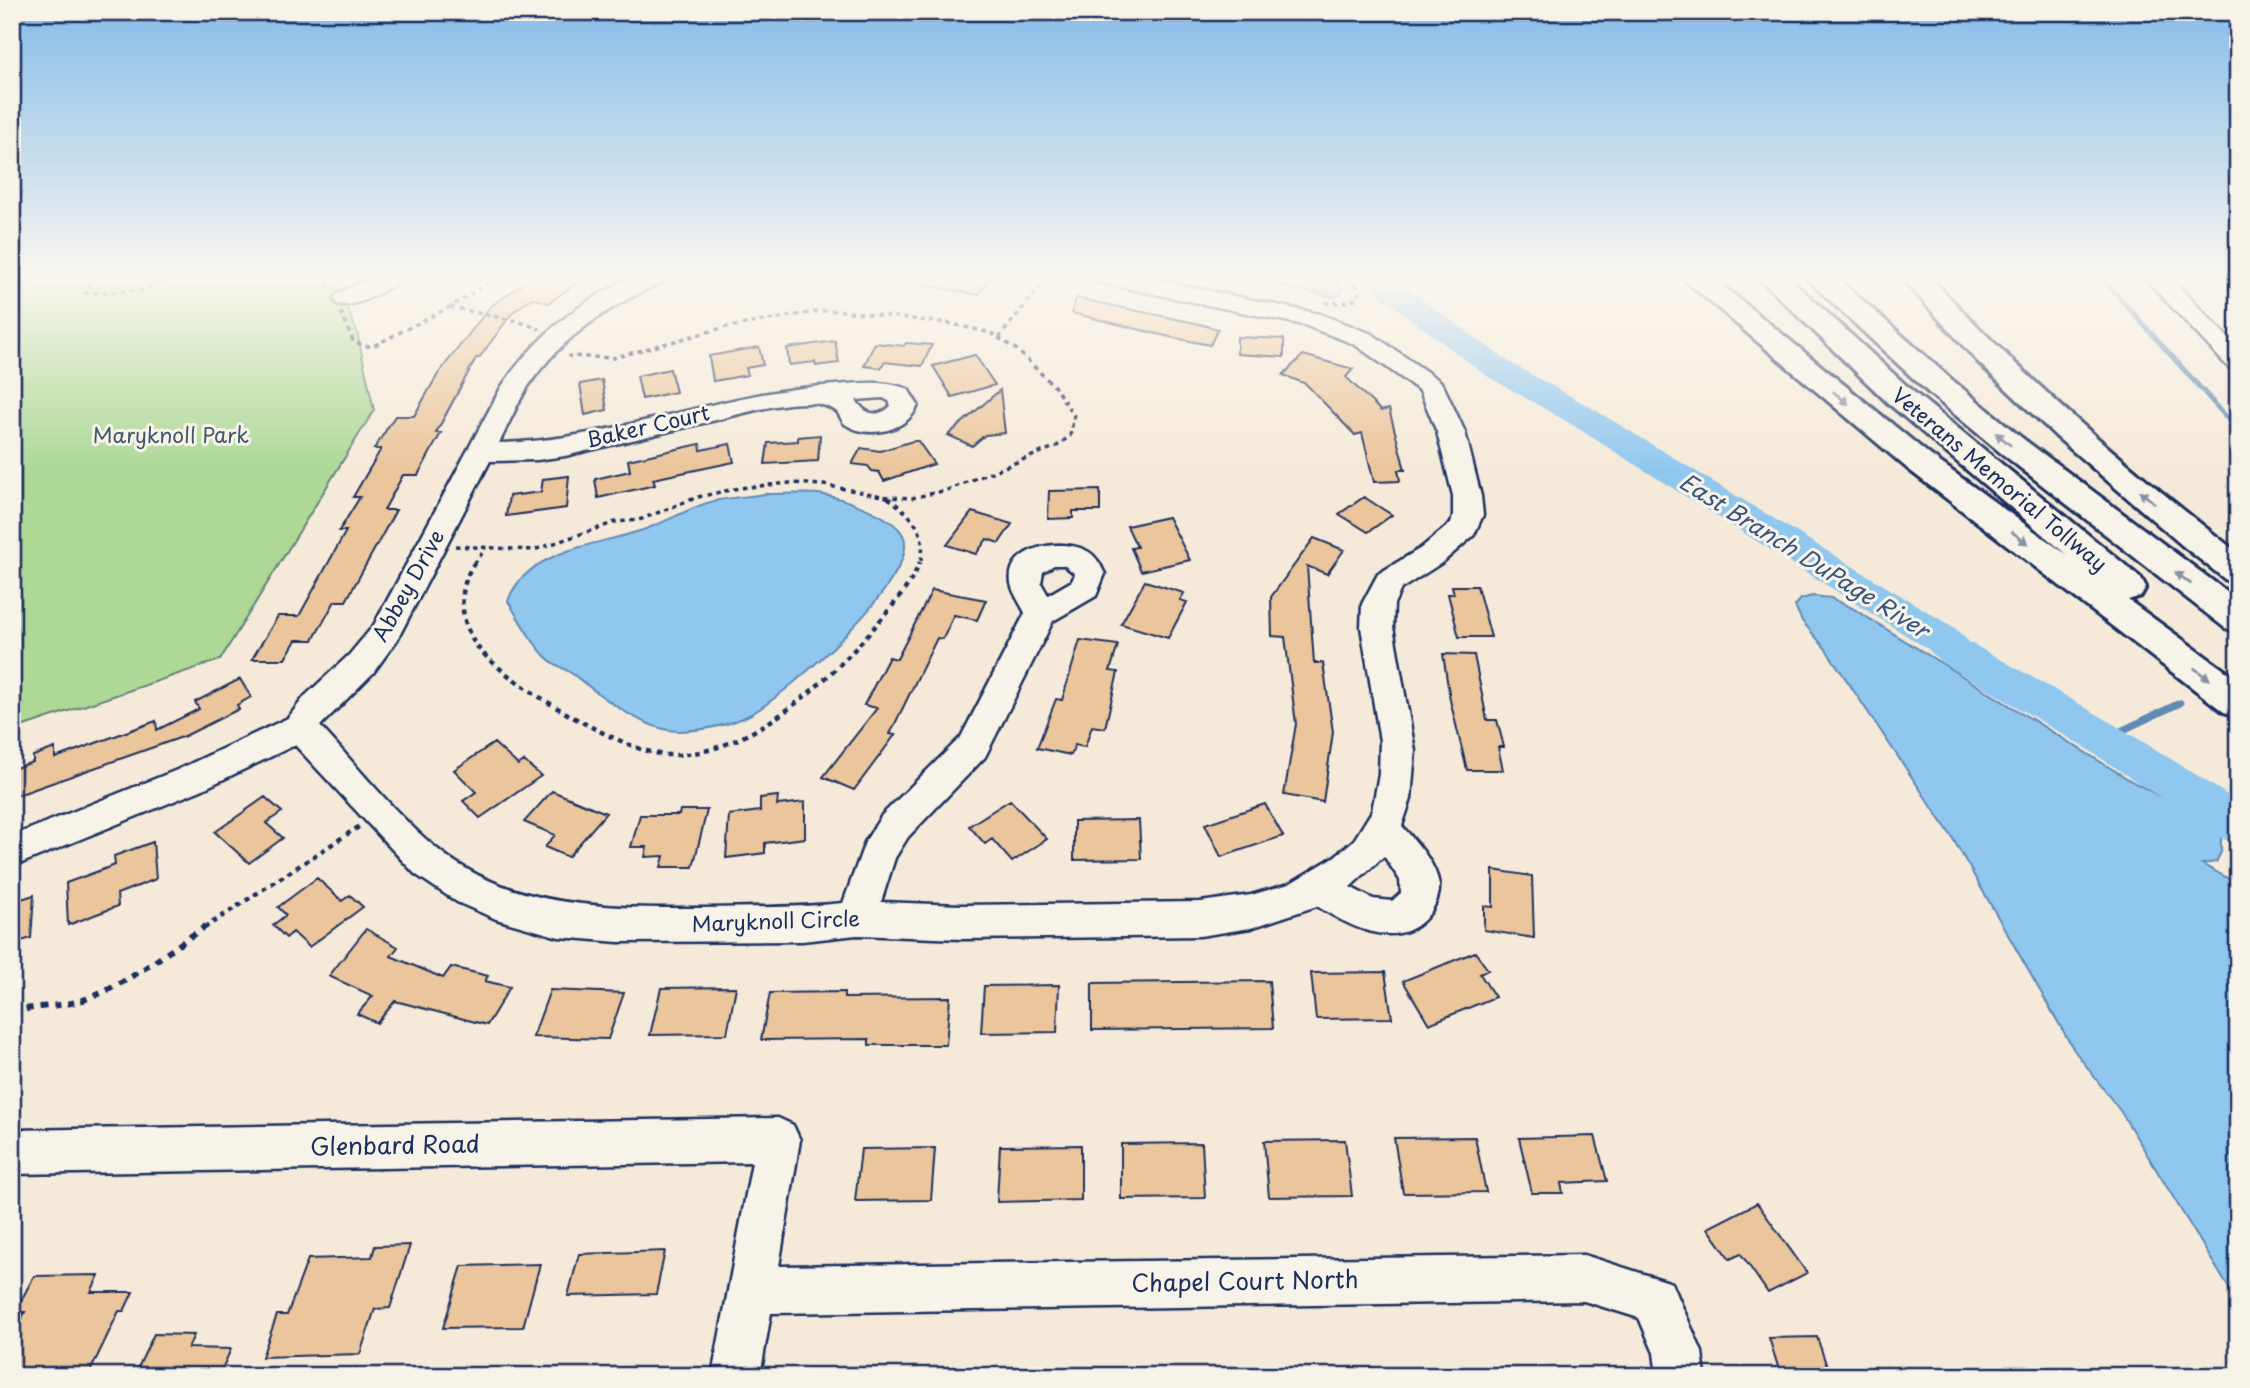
<svg xmlns="http://www.w3.org/2000/svg" width="2250" height="1388" font-family="'Playpen Sans',sans-serif">
<style>
.green{fill:#add896;stroke:#64847a;stroke-width:2}
.water{fill:#90c7ef;stroke:#618ab5;stroke-width:2}
.lines{fill:none;stroke-linecap:round;stroke-linejoin:round}
.stream-far1{stroke:#618ab5;stroke-width:5}
.stream{stroke:#618ab5;stroke-width:7}
.river{fill:#90c7ef;fill-rule:evenodd}
.building{fill:#ebc59b;stroke:#1b2f5e;stroke-width:2}
.minor-casing{stroke:#1b2f5e;stroke-width:5}
.highway-casing{stroke:#1b2f5e;stroke-width:6}
.path-far2{stroke:#1b2f5e;stroke-width:3.5;stroke-dasharray:4.5 4.5;stroke-linecap:butt}
.path-far1{stroke:#1b2f5e;stroke-width:4.5;stroke-dasharray:5 5;stroke-linecap:butt}
.path{stroke:#1b2f5e;stroke-width:6;stroke-dasharray:7 7;stroke-linecap:butt}
.minor{fill:#f7f3e8;fill-rule:evenodd}
.highway{fill:#f7f3e8;fill-rule:evenodd}
.oneway{fill:#8991a3}
.labels{text-anchor:middle;stroke-width:6;stroke-linejoin:round;paint-order:stroke}
.street-label{font-size:21px;fill:#1b2f5e;stroke:#f7f3e8}
.park-label{font-size:21px;fill:#40596c;stroke:#f7f3e8}
.water-label{font-size:23px;font-style:italic;fill:#385582;stroke:#f7f3e8}
.near-street-label{font-size:24px;fill:#1b2f5e;stroke:#f7f3e8}
</style>
<rect width="100%" height="100%" fill="#f5ead9"/>
<filter id="ink" filterUnits="userSpaceOnUse"><feTurbulence type="fractalNoise" baseFrequency=".0143" numOctaves="2"/><feDisplacementMap in="SourceGraphic" scale="14" xChannelSelector="R" yChannelSelector="G"/><feConvolveMatrix kernelMatrix="1 2 1 2 8 2 1 2 1" color-interpolation-filters="sRGB"/></filter>
<g filter="url(#ink)">
<path class="green" d="M12 276H334L357 332 374 410 220 660 12 730Z"/>
<path class="water" d="M1246 276H1334L1343 289 1341 295 1332 297 1275 285Z
M766 494C783 494 802 493 819 494 840 497 893 515 903 535 924 575 785 696 751 714 729 726 705 730 680 731 644 731 601 696 574 675 566 669 554 665 547 658 531 642 519 619 508 601 526 551 592 546 636 532 661 525 683 511 707 503 725 497 747 497 766 494Z
M1812 596 1831 598 1852 608 2133 782 2186 810 2238 827V838L2226 834 2221 836V852L2216 862 2202 864 2238 884V1303L2121 1112 2074 1050 1952 837 1825 648 1802 621 1795 606 1801 599Z"/>
<g class="lines">
<path class="stream-far1" d="M2100 276 2238 430"/>
<path class="stream" d="M2102 740 2180 703"/>
<path class="river" d="M1362 276H1395L1405 287 1509 362 1590 407 1956 629 1969 642C2060 692 2151 744 2238 802V844L2223 839 2084 747 1941 662 1928 649 1566 421 1487 376 1383 298Z"/>
</g>
<path class="building" d="M534 276H586L549 303 532 298 513 312 479 358H476L436 433H441L418 475H403L384 510H396L346 601H335L313 640H296L285 659H252L278 616H299L346 531H339L360 497H353L381 449H374L395 416H414L438 374 490 307Z
M925 276H972L989 280 978 295 925 285Z
M1076 298 1195 323 1218 329 1210 345 1170 337 1072 313Z
M1237 337 1284 339V357L1237 354Z
M835 341 839 363 816 366 815 362 789 365 787 348Z
M875 343 904 346 906 343 932 345 922 366 884 362 881 368 864 366Z
M759 347 763 365 746 368 748 375 713 381 709 356Z
M975 355 995 385 952 397 933 366Z
M1303 355 1353 369 1346 377 1381 411 1389 409 1405 470H1398L1400 481 1374 482 1362 433 1355 435 1306 384 1283 375Z
M670 369 676 392 642 399 637 376Z
M602 380 607 410 585 415 580 384Z
M1000 390 1005 433 985 435 972 446 948 435Z
M820 435 818 461 765 464 768 443 798 441V437Z
M913 441H918L934 464 884 481 879 472 872 471 868 466 852 464 861 448 880 451Z
M700 444 701 450 730 444 734 462 653 479 655 485 598 498 595 479 630 471 628 460Z
M569 476 566 508 506 516 509 496 541 492 543 479Z
M1100 490V511H1073V518L1048 519 1049 491Z
M1364 497 1392 515 1368 532 1339 514Z
M972 512 1012 524 999 543 987 539 976 554 947 545Z
M1168 517 1190 560 1141 571 1131 548 1137 547 1127 526Z
M1314 538 1344 550 1327 574 1307 566 1314 663H1323L1333 732 1323 802 1284 795 1296 724 1285 637 1272 636 1271 597Z
M1145 581 1184 593 1180 600 1187 602 1168 638 1121 624Z
M1452 586H1477L1491 637H1459L1448 594H1454Z
M932 590 986 600 977 620 954 615 943 639 937 638 890 734 895 735 854 790 823 777 877 708 864 705 889 657 897 659Z
M1080 640 1118 645 1110 671 1118 672 1105 728 1092 726 1085 747 1075 745 1071 755 1037 748 1056 699 1062 700Z
M1443 654 1474 655 1487 720H1497L1504 747H1498L1503 770H1467L1450 700Z
M240 679 251 697 237 705 239 709 185 736 12 797V769L33 762V756L55 748V758L156 721 157 730 199 709 195 702Z
M494 743 518 765 524 761 541 776 480 818 463 801 476 792 454 770Z
M552 791 606 813 568 857 545 847 555 835 524 822Z
M778 796 777 805 805 802V838L765 843V853L726 858 729 815 760 811V798Z
M265 797 282 812 266 823 283 838 249 863 215 832Z
M1010 800 1047 839 1012 862 992 839 985 844 969 826Z
M1265 804 1283 836 1221 857 1205 824Z
M680 810H707L693 867H661L664 856 645 857 647 847H631L640 815H679Z
M1139 820 1141 859 1074 860V821Z
M153 842 156 879 117 894 118 906 68 925 66 883 115 865 114 856Z
M1493 870 1532 876 1534 938 1484 930V906L1493 907Z
M317 878 342 901 350 895 363 907 309 947 293 932 286 938 273 925 286 915 278 907Z
M34 895 31 938 12 944V902Z
M366 929 398 947 391 956 443 978 451 967 488 976 485 981 510 987 487 1025 395 1001 377 1023 357 1014 373 996 329 976Z
M1475 952 1488 970 1480 974 1495 997 1429 1024 1403 981Z
M1385 972 1392 1018 1316 1019 1311 973Z
M1269 981 1273 1028 1092 1030V983Z
M1059 985 1057 1032 981 1033 984 986Z
M736 987 727 1034 650 1035 661 988Z
M550 990 624 993 608 1039 533 1037Z
M844 992V998L950 997 946 1045H869V1039L761 1040 770 993Z
M1595 1136 1607 1181 1561 1183 1563 1193H1532L1519 1138Z
M1475 1137 1486 1192 1403 1193 1394 1138Z
M1345 1140 1352 1196 1269 1197 1264 1141Z
M1202 1143 1205 1198 1121 1199V1144Z
M1081 1145V1200L997 1202 1000 1146Z
M935 1148 931 1200 855 1201 861 1149Z
M1757 1203 1807 1273 1768 1293 1741 1254 1730 1259 1708 1228Z
M410 1245 390 1308 375 1309 360 1354 262 1357 277 1315H287L308 1259 372 1257 375 1246Z
M665 1251 656 1294 568 1296 579 1254Z
M540 1264 523 1327 443 1328 462 1266Z
M99 1275 91 1292H133L124 1311H119L88 1376H28L31 1371H12V1337L25 1312H15L34 1276Z
M154 1334 194 1335 188 1348 231 1349 219 1376H134Z
M1817 1337 1830 1376H1781L1769 1338Z"/>
<g class="lines">
<g class="minor-casing">
<path id="minor" d="M374 276H405L401 281C383 290 358 309 337 304L334 299 337 294Z
M636 276H669L665 281C612 304 562 336 529 385 517 403 509 424 499 443 613 441 721 391 835 385 861 383 883 380 908 389L918 405C908 431 868 440 845 424 841 421 840 414 836 411 831 407 817 403 811 403 779 402 746 413 716 420 666 432 615 444 565 456L537 460 490 461 397 640 373 673 320 726C357 766 399 819 441 852 517 910 609 908 700 908 748 907 795 908 843 903L865 842 882 815 961 737 1025 613C1021 604 1012 592 1011 583 1005 545 1066 537 1089 552 1097 557 1101 566 1105 574L1096 596 1053 621 985 757 908 837 895 858 881 902 961 905 1200 902 1251 895 1289 884 1334 857 1354 840 1372 811 1379 774 1380 741 1361 627 1362 604 1378 574 1421 548 1451 523 1453 515V496L1437 432 1420 391 1354 344 1304 325 1102 283 1094 281 1090 276H1138L1320 314 1372 334 1440 381 1444 387 1465 432 1481 496 1483 515 1474 535 1443 562 1401 589 1394 604 1393 627 1415 751 1411 799 1402 826C1416 842 1436 863 1439 885 1440 897 1433 911 1425 919 1394 951 1347 925 1317 906L1251 928 1200 936 961 939 857 935 802 941 618 942 559 937 496 919 457 902 415 874 295 745 201 790 12 867V836L177 770 288 718 305 696 349 655 374 625 502 386C535 337 581 299 636 276ZM883 398 889 401 891 406C877 419 865 414 856 400ZM1054 565H1064L1075 574 1072 581 1048 595 1041 583 1043 572ZM1384 856 1400 880 1401 893 1392 901 1373 899 1350 887Z
M2143 276H2169L2238 348V371L2229 368Z
M778 1118 793 1125 800 1140 779 1266 1584 1255 1672 1283 1702 1352 1705 1376H1657L1654 1353 1639 1318 1584 1301 771 1313 760 1376H712L752 1162 12 1174V1130Z"/>
</g>
<g class="highway-casing">
<path id="highway" d="M1680 276H1711L1930 455 2067 555 1888 403 1757 276H1787L1910 389 2141 578 2146 587 2141 596 2128 600 2238 680V716L2224 712 1908 469Z
M1804 276H1835L1951 379 2022 438 2238 600V632L2225 628 2000 452 1929 393Z
M1900 276H1929C2024 378 2128 468 2238 553V583L2226 580 2183 546 2058 438 1978 362Z"/>
</g>
<path class="path-far2" d="M86 276 90 280 86 293 142 290 177 276
M326 276 329 289
M1206 276 1221 280
M12 290 42 276
M1325 303 1348 302 1358 298 1359 289 1350 276
M450 307 517 321 540 329
M341 312 353 341 364 346H373L450 307 499 276
M12 313 17 314
M999 338 1048 276
M888 498C912 515 929 533 920 564
M455 546 534 550 616 522 639 520 698 497 739 488 790 483 824 485 887 497 912 498 947 490 1057 446 1070 436 1074 416 1054 386 1017 350 991 333 947 323 843 311H820L722 328 613 358 568 356
M474 564 485 549"/>
<path class="path-far1" d="M475 562C458 586 459 617 474 642 496 678 626 754 668 755 749 757 830 680 878 623 894 604 911 585 920 562
M204 928 360 826"/>
<path class="path" d="M12 1012C33 1006 55 1007 76 1002 120 991 168 951 206 926"/>
<use href="#minor" class="minor"/>
<use href="#highway" class="highway"/>
</g>
<defs><path id="oneway-solid" d="M-6-.8H1V-3.2L6.5 0L1 3.2V.8H-6Z" transform="scale(1.75)"/></defs>
<g class="oneway">
<use href="#oneway-solid" transform="translate(1841 398) rotate(40)"/>
<use href="#oneway-solid" transform="translate(2003 439) rotate(-140)"/>
<use href="#oneway-solid" transform="translate(2147 497) rotate(-140)"/>
<use href="#oneway-solid" transform="translate(2020 538) rotate(37)"/>
<use href="#oneway-solid" transform="translate(2183 578) rotate(-143)"/>
<use href="#oneway-solid" transform="translate(2202 674) rotate(37)"/>
</g>
</g>
<linearGradient id="sky" x2="0" y2="1"><stop stop-color="#85bceb"/><stop offset="0.59" stop-color="#faf6ee"/><stop offset="1" stop-color="#faf6ee" stop-opacity="0"/></linearGradient>
<rect width="2250" height="471" fill="url(#sky)"/>
<g class="labels">
<g class="street-label">
<text transform="translate(648 427) rotate(-13)" y="7">Baker Court</text>
<text transform="translate(1999 480) rotate(40)" y="7">Veterans Memorial Tollway</text>
<text transform="translate(409 586) rotate(-61)" y="7">Abbey Drive</text>
<text transform="translate(776 922) rotate(-2)" y="7">Maryknoll Circle</text>
</g>
<g class="park-label">
<text x="171" y="443">Maryknoll Park</text>
</g>
<g class="water-label">
<text transform="translate(1804 556) rotate(32)" y="8">East Branch DuPage River</text>
</g>
<g class="near-street-label">
<text transform="translate(395 1146) rotate(-1)" y="8">Glenbard Road</text>
<text transform="translate(1245 1282) rotate(-1)" y="8">Chapel Court North</text>
</g>
</g>
<rect width="2250" height="1388" fill="none" stroke="#f7f3e8" stroke-width="42"/>
<rect x="21" y="21" width="2208" height="1346" fill="none" stroke="#1b2f5e" stroke-width="2.5" filter="url(#ink)"/>
</svg>
